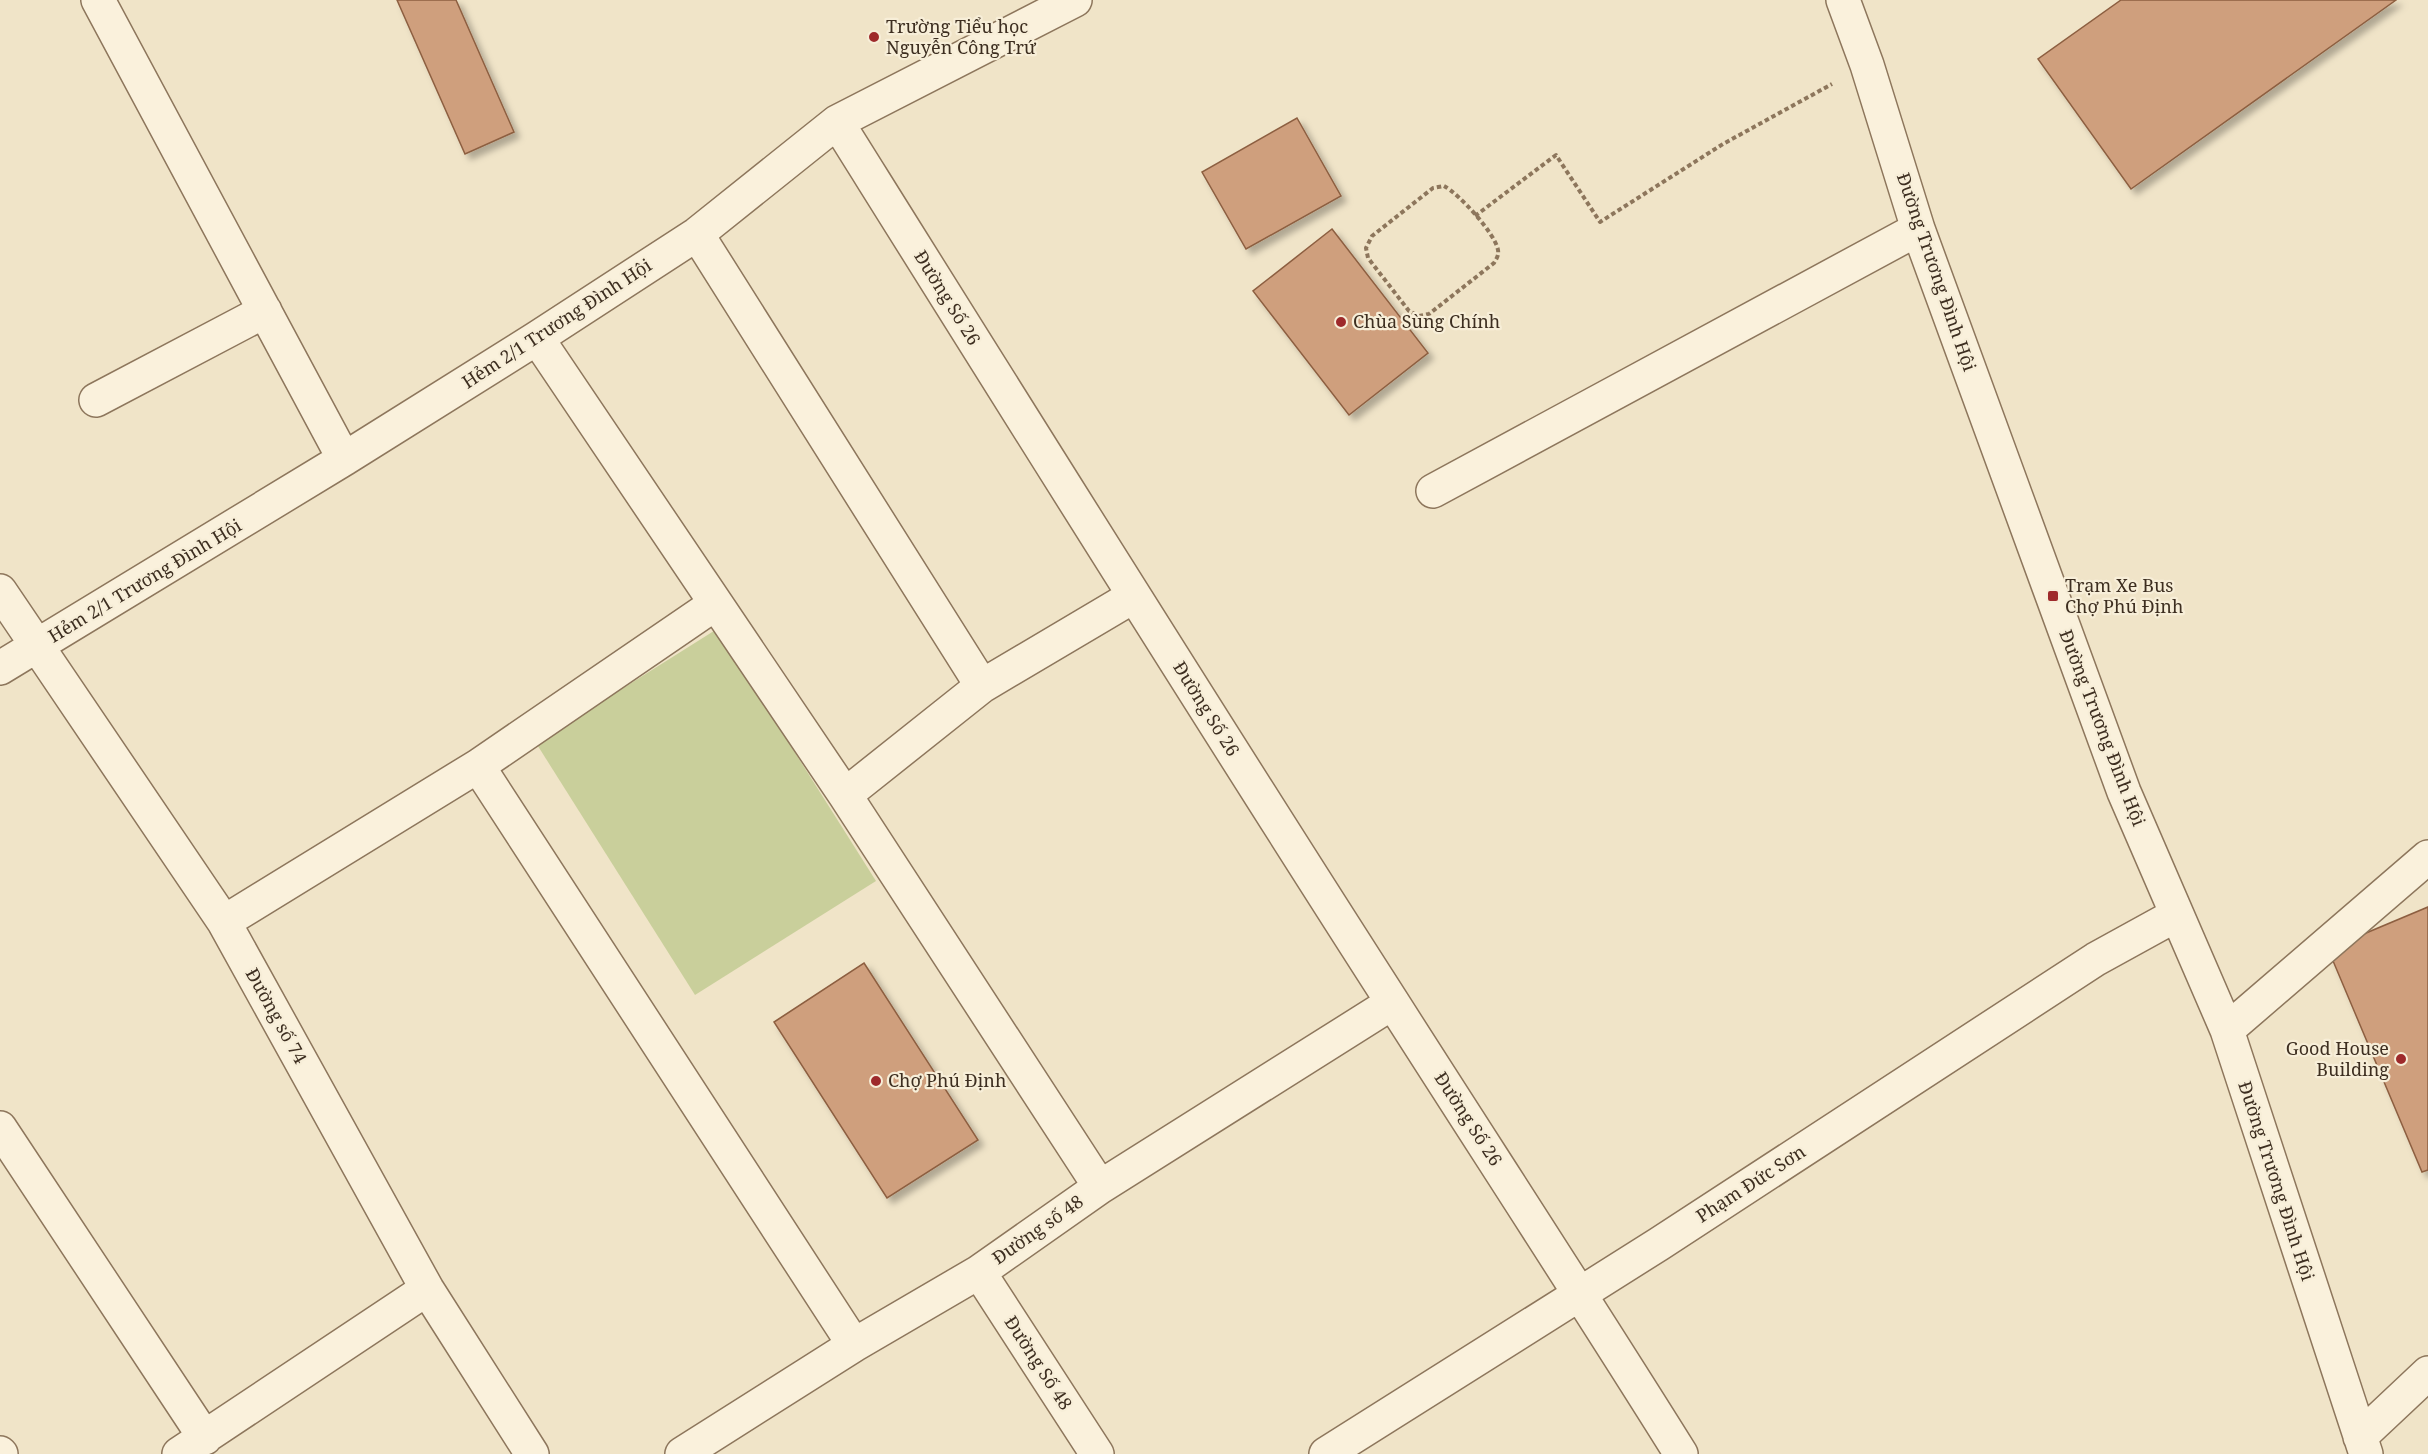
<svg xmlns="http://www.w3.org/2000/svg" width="2428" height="1454" font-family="'Noto Serif',serif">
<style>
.green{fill:#c9cf9b}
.building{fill:#cf9f7d;stroke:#8d5f41;stroke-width:1.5;filter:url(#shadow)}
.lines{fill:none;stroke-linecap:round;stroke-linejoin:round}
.minor-casing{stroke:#8d765c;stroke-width:36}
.path{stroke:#8d765c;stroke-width:4;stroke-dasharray:4.5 3;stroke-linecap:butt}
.minor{stroke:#faf1dc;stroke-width:33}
.poi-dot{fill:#9e2a2b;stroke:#f7eed8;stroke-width:2}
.labels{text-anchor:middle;stroke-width:4.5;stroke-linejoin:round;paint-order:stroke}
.poi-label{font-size:18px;fill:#3d2e20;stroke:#f7eed8;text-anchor:start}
.street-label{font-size:18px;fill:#3d2e20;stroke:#f7eed8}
</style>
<defs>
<filter id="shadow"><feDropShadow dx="5.5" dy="5.5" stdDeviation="3" flood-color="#0004"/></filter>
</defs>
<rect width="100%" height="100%" fill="#f0e4c8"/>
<path class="green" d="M717 629 876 881 695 995 536 743Z"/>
<path class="building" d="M397 0H456L514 132 465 154Z
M2121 0H2396L2131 189 2038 59Z
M1297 118 1341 196 1246 249 1202 172Z
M1332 229 1428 353 1349 415 1253 291Z
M2428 907V1170L2422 1172 2328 949Z
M864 963 978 1140 887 1198 774 1022Z"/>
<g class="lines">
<g class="minor-casing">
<path id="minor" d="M98 0 344 459
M1843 0 1867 65 1918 229 2124 792 2227 1030 2366 1454
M837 122C1021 416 1204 709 1391 1000 1488 1152 1586 1302 1681 1454
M697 234 982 686
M537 338 845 795 1100 1187
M96 400 265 311
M1433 491 1918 229
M0 591 224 922 427 1289 532 1454
M0 668 344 459 537 338 697 234 837 122 1075 0
M478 766 854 1345
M845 795 982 686 1134 596
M224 922 478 766 715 604
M2227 1030 2428 857
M0 1128 205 1438
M979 1272 1097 1454
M2360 1437 2428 1373
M0 1453 1 1454
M179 1454 427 1289
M682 1454 854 1345 979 1272 1100 1187 1392 1003
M1326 1454 1659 1244 2096 959 2176 915"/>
</g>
<path class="path" d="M1444 186C1459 194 1495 233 1498 250 1499 256 1496 259 1494 263L1429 314 1419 316 1409 311 1368 258 1366 248 1372 236 1433 188Z
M1475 216 1556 155 1600 222 1723 144 1832 84"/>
<use href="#minor" class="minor"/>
</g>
<g class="poi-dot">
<circle cx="874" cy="37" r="6"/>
<circle cx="1341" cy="322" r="6"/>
<rect x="2047" y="590" width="12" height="12" rx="3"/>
<circle cx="2401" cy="1059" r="6"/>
<circle cx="876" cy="1081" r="6"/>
</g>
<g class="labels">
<g class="poi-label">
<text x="886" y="33">Trường Tiểu học<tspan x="886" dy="21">Nguyễn Công Trứ</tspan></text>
<text x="1353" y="328">Chùa Sùng Chính</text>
<text x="2065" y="592">Trạm Xe Bus<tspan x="2065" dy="21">Chợ Phú Định</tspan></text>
<text x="2389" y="1055" text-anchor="end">Good House<tspan x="2389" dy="21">Building</tspan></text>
<text x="888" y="1087">Chợ Phú Định</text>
</g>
<g class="street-label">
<text transform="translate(1936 272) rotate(71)" y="6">Đường Trương Đình Hội</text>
<text transform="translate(947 298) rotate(58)" y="6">Đường Số 26</text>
<text transform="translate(557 324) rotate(-33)" y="6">Hẻm 2/1 Trương Đình Hội</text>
<text transform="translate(145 581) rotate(-31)" y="6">Hẻm 2/1 Trương Đình Hội</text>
<text transform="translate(1206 709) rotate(58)" y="6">Đường Số 26</text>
<text transform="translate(2102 728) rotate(69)" y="6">Đường Trương Đình Hội</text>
<text transform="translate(276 1016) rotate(61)" y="6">Đường số 74</text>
<text transform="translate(1468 1119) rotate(57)" y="6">Đường Số 26</text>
<text transform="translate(2276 1181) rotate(72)" y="6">Đường Trương Đình Hội</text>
<text transform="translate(1751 1184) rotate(-33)" y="6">Phạm Đức Sơn</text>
<text transform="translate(1038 1230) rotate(-35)" y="6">Đường số 48</text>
<text transform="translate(1038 1363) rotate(57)" y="6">Đường Số 48</text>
</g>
</g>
</svg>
